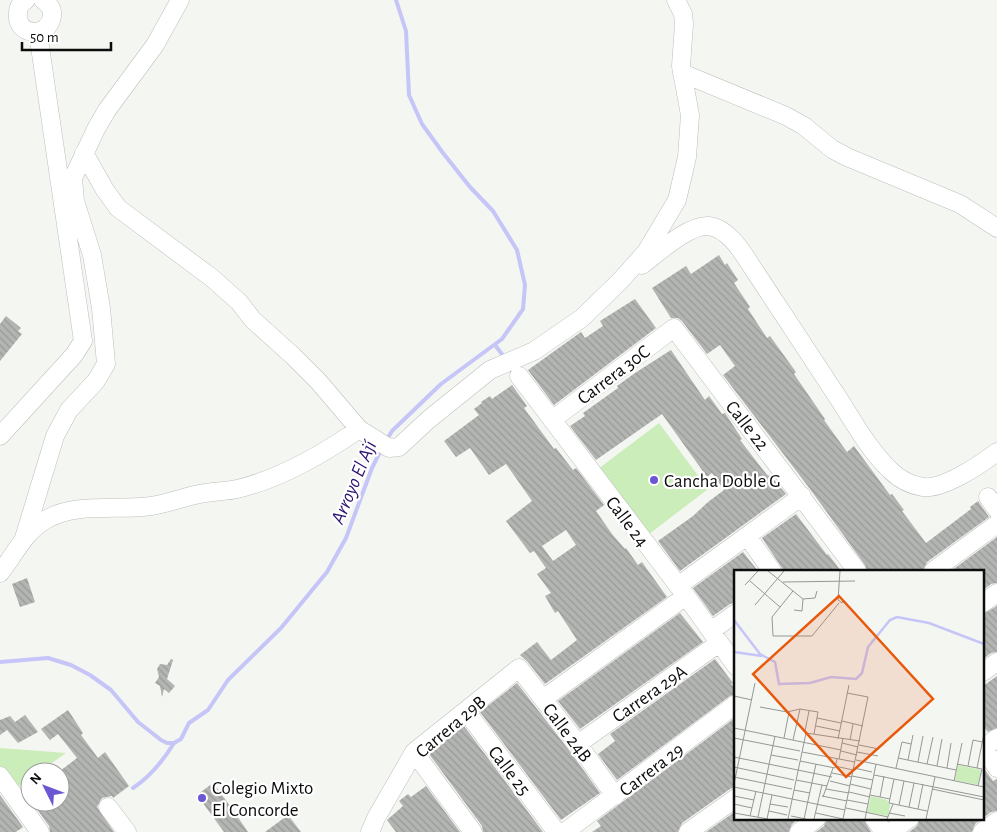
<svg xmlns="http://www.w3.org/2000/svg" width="997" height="832" font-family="'Alegreya Sans',sans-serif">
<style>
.green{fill:#caedba}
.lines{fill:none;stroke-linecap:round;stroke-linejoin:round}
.stream{stroke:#c6c5f8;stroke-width:4}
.building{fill:url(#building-back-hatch);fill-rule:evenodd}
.minor-casing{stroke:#bdbfbc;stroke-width:19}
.minor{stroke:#fff;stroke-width:18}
.poi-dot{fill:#6b57d1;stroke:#fff;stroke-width:2}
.labels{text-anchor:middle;stroke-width:4.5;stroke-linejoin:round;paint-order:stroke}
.street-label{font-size:19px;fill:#0b0c0b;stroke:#fff}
.poi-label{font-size:19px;fill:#0b0c0b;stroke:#fff;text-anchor:start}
.water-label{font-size:20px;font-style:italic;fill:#2d1271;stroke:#fff}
.inset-river{fill:none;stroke:#c6c5f8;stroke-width:2.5}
.inset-road{fill:none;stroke:#979896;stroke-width:1}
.view{fill:#e8590c;fill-opacity:0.15;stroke:#e8590c;stroke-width:2.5}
.inset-edge{fill:none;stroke:#0b0c0b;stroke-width:2.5}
</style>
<defs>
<pattern id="building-back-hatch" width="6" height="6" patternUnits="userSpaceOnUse" patternTransform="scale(1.25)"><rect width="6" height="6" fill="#b3b5b2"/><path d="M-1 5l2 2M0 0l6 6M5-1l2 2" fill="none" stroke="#999a98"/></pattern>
</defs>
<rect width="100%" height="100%" fill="#f4f6f2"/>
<path class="green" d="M659 423 708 489 648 535 598 469Z
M0 748 66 753 39 772H30V778L16 788 0 768Z"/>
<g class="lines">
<path class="stream" d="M495 345 505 358
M386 441 392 431 441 384 502 339 523 309 525 285 517 250 493 211 470 187 443 153 422 124 409 95 406 31 396 0
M0 662 48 658 71 665 90 675 111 690 138 722 161 740 167 743H174L181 739 189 723 208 710 228 680 281 628 327 572 346 538 372 468 381 450
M133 788C151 776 163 761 174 743"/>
</g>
<path class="building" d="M719 255 725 265 727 263 738 280 734 283 750 307 748 309 767 338 770 336 796 372 794 374 825 419 824 420 847 452 854 446 890 495 892 494 904 510 902 511 926 543 971 509 970 507 978 501 989 517 927 562 923 571H867L865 565 810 489 723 375 735 366 720 345 707 354 682 321 678 318H671L652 288 686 266 691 274Z
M635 299 656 328 554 405 528 370 581 332 585 338 603 326 600 321Z
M6 316 21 328 18 331 22 334 0 361V324Z
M671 350 705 400 709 396 722 414 725 413 742 439 740 440 760 466 768 476 770 475 786 494 680 571 658 541 693 516 708 502 724 490 712 473 707 477 662 414 596 460 570 426 585 416 583 413 618 388 617 386 635 373Z
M512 385 527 406 524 408 554 449 556 448 573 470 576 468 604 505 596 511 612 534 625 549 626 548 638 565 642 562 667 597 545 684 527 661 520 655 537 642 551 660 577 640 558 611 555 613 545 596 551 593 537 574 546 568 534 551 530 553 506 521 532 501 506 464 489 475 470 448 456 457 444 441 479 415 474 409 482 403 481 402 490 396 492 399ZM566 530 576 545 553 561 542 546Z
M796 514 827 555 828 554 841 571H784L762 538Z
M997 537V583L991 584 983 590V571H951Z
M743 552 758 571H736V602L730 604 713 616 693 588Z
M27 578 35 602 20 607 12 584Z
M997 606V652L991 653 983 659V614Z
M680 613 703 642 580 729 558 701Z
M171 659 173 660 167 679 175 686 169 693 164 689 162 697 160 686 155 683 159 677 157 669 160 664 167 665Z
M715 659 733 683 731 684 736 690V694L730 696 617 780 598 754 615 741 610 734Z
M997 676V728L988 732 983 726V686Z
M517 683 569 750 600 793 561 820 480 712Z
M68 710 83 733 81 735 98 758 105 752 129 786 113 798 112 796 102 798 97 807 114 832H50L49 826 32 802H60V771L77 758 58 734 50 740 41 729Z
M25 715 38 732 18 743 7 730 0 735V720L10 716 15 722Z
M736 717V787L730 789 682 823 678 832H592L601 826 597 821Z
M464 726 543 832H483L482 826 429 754Z
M983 767 993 781 997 779V811L991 812 983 818Z
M213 783 228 803 248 832H224L197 795Z
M426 786 460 832H396L387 820 403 806 399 801 408 794 411 797Z
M0 795 23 827 16 832H0Z
M736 811V818H799L792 824 789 832H706Z
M288 815 301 832H265Z
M827 818H863L871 832H816L824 826Z
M920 818H983L975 824 972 832H909L917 826Z"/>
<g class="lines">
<g class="minor-casing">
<path id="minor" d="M26 0C21 3 18 7 18 13 15 36 49 39 52 16 53 9 49 4 43 0
M682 73 786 116 804 126 832 149 847 157 960 204 997 228
M84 153 105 190 118 208 212 278 239 302 253 320 293 356 318 381 359 429 389 448 399 447 428 420 490 370 534 351 582 318 620 281 646 252 677 200 687 157 690 115 681 66 684 24 683 14 676 0
M642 265C658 253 689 224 709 226 731 229 745 257 756 273 782 313 809 353 835 393 852 419 868 449 890 470 899 479 910 485 923 487 943 490 981 464 997 452
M519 376 686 596 736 666
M552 420 674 328 857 571
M0 436 74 355 83 341 38 33
M988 497 997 510
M747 536 772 571
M24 538 55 436 69 410 96 381 106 364 101 308 92 255 75 201 73 178 96 129 107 110 155 45 180 0
M933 571 997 524
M0 573C15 554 25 531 47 519 77 502 119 511 151 506 166 504 181 498 195 495 209 491 223 492 237 489 280 479 323 454 359 429
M678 586 802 496
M983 603 997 593
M711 631 736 613
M983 672 997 662
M543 699 686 596
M466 711 555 830
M578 744 719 643
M983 747 997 768
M984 748 997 738
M414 752 473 832
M0 776 40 832
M108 807 127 832
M874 818 884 832
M370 832 376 818 414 752 519 668 578 744 615 796
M565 832 736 704
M688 832 736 798
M799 832 817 818
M891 832 910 818
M982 832 997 821"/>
</g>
<use href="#minor" class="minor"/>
</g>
<g class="poi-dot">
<circle cx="654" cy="480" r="5"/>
<circle cx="202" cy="798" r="5"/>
</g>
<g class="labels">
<g class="street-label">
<text transform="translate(613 374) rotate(-37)" y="7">Carrera 30C</text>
<text transform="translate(748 425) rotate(52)" y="7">Calle 22</text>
<text transform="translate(628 521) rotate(53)" y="7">Calle 24</text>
<text transform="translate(649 693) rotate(-35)" y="7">Carrera 29A</text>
<text transform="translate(450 726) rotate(-40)" y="7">Carrera 29B</text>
<text transform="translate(568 732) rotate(53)" y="7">Calle 24B</text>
<text transform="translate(651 769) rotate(-37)" y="7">Carrera 29</text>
<text transform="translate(510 770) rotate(53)" y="7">Calle 25</text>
</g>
<g class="poi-label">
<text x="664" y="487">Cancha Doble G</text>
<text x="212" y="794">Colegio Mixto<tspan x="212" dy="22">El Concorde</tspan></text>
</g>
<g class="water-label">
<text transform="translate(353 482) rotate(-67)" y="7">Arroyo El Ají</text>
</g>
</g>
<g transform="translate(734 570)">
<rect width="250" height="250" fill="#f4f6f2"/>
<path d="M224 195 247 200 244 215 221 210ZM137 226 153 230 156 235 154 246 133 242Z" fill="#caedba"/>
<path class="inset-river" d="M0 50 26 84 41 92 45 114 76 113 97 107 122 109 128 103 134 77 156 50 163 47 195 53 250 74M0 82 28 86"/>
<path class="inset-road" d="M34 1 69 29 81 28 83 21M106 1 104 30 108 33 109 30 106 28M16 11 46 37M49 12 121 11M11 15 24 1M59 21 38 47 39 66H78L105 33M21 35 50 1M60 40 68 41 69 29M0 126 18 130M26 137 53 142 66 139 84 142 80 164M83 148 107 153M108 151 129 156M82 156 106 161M0 158 107 180M71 161 75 141M0 168 66 181M50 168 55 142M104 169 115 115M59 170 66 139M116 170 119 154M108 173 124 177M125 175 145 179M107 181 123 185M68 182 121 192M123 182 144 186M37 185 64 190M0 187 98 207M164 188 222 200M105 189 109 168M122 190 250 217M174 190 179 165M66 191 101 198 103 189M184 192 189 166M193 194 199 167M223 194 248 199 244 216M101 196 119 200M203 196 208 169M234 196 239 170 248 172M0 197 60 210M120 198 138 202M162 198 168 172 177 174M213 198 217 173M243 198 250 164M98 203 118 207M140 205 250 227M118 206 139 210M0 207 58 219M160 209 155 233 193 241M62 210 93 216M96 211 116 216M220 211 228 173M0 214 21 113M116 214 137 219M0 217 111 240M92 219 115 223M198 219 250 230M60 220 76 223M115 222 136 227M136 225 156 229M0 226 20 230M88 226 113 231M89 227 99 198M146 227 150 206M113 230 134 234M0 234 18 238M36 234 54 237M165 235 170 211M175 237 180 213M112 238 154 247M184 239 189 214M35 241 53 245M0 243 34 249M82 243 109 249M155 243 171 246M16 246 22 221M57 246 72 249M24 247 41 166M33 249 38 225M54 249 72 163 126 171M70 249 82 194M80 249 88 215M109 249 134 127 113 123M131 249 142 194M153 249 159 234M192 249 201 207"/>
<path class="view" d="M105 26 199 129 112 207 19 104Z"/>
<rect width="250" height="250" class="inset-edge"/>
</g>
<g transform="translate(45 787) rotate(312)"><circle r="24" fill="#ffffff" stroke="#9d9e9d"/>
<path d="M0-4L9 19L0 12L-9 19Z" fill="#6b57d1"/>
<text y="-8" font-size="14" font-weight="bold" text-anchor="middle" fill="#0b0c0b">N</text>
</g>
<path d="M22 42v8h89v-8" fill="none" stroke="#0b0c0b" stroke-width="2.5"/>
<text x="30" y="42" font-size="15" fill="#0b0c0b" stroke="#ffffff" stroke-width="4" paint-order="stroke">50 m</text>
</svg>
